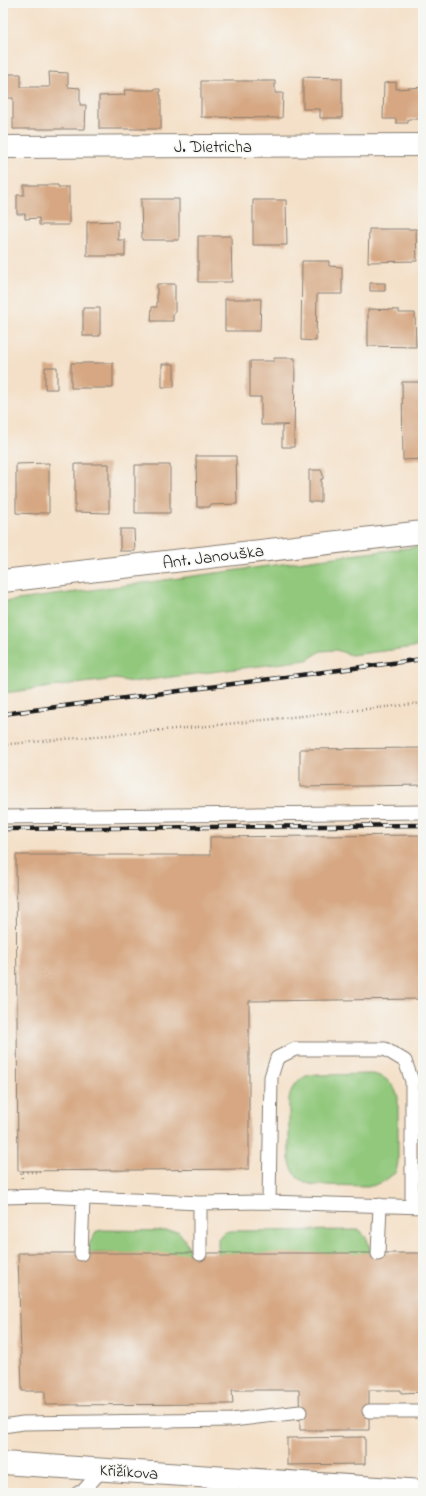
<svg xmlns="http://www.w3.org/2000/svg" width="426" height="1496" font-family="'Indie Flower',sans-serif">
<style>
.green{fill:#91c87b;stroke:#56724c}
.building{fill:#d6a782}
.lines{fill:none;stroke-linecap:round;stroke-linejoin:round}
.lane-casing{stroke:#887e72;stroke-width:15}
.street-casing{stroke:#887e72;stroke-width:24}
.path{stroke:#887e72;stroke-width:2.5;stroke-dasharray:1 3;stroke-linecap:butt}
.lane{stroke:#fff;stroke-width:13}
.street{stroke:#fff;stroke-width:22}
.rail-casing{stroke:#1c1c1c;stroke-width:4.5}
.rail{stroke:#f6f6f2;stroke-width:3;stroke-dasharray:9;stroke-linecap:butt}
.labels{text-anchor:middle;stroke-width:3;stroke-linejoin:round;paint-order:stroke}
.street-label{font-size:17px;fill:#1c1c1c;stroke:#f6f6f2}
</style>
<rect width="100%" height="100%" fill="#f6f6f2"/>
<filter id="ink" filterUnits="userSpaceOnUse"><feTurbulence type="fractalNoise" baseFrequency=".025" numOctaves="2"/><feDisplacementMap in="SourceGraphic" scale="8" xChannelSelector="R" yChannelSelector="G"/><feConvolveMatrix kernelMatrix="1 2 1 2 8 2 1 2 1" color-interpolation-filters="sRGB"/></filter>
<filter id="wash" filterUnits="userSpaceOnUse"><feTurbulence type="fractalNoise" baseFrequency=".012" numOctaves="4" result="noise"/><feDisplacementMap in="SourceGraphic" scale="16" xChannelSelector="R" yChannelSelector="G"/><feGaussianBlur stdDeviation="0.9" result="paint"/><feColorMatrix in="noise" values="0 0 0 0 0 0 0 0 0 0 0 0 0 0 0 0 0 1.4 0 .05"/><feComposite in="paint" operator="in"/></filter>
<g filter="url(#wash)">
<rect width="100%" height="100%" fill="#f4e0c8"/>
<path class="green" d="M423 546V646L351 655 336 650 321 651 307 660 132 682 116 679 3 693V602L319 559Z
M373 1074C387 1077 394 1084 398 1097V1162L396 1172 383 1182 372 1186 313 1185C298 1181 293 1174 289 1159V1098L292 1089 298 1081 306 1076 315 1075Z
M103 1230 178 1231 185 1240 191 1254 89 1253V1244L97 1231Z
M360 1230 367 1239 372 1254H218V1239L223 1233 229 1231Z"/>
<g id="blocks">
<path class="building" d="M49 72 68 73V87L80 88V105H86L85 129H13V98H5V89H3V74H21V87H50Z
M303 77 342 78V118H320V109H303Z
M201 81H275V93H283L282 118 201 117Z
M396 82V89L423 87V119H408V123H396V119H383L384 83Z
M154 89H160V95H161V129H99V96L125 95 124 90H154Z
M24 185H58V187H69V225H39V218L25 219V214H17V195H24Z
M141 199H179V240H142Z
M253 200H286L287 245H253Z
M118 221V240H125V256H87V222Z
M369 229H416L417 261 368 262Z
M198 236H231L232 282H198Z
M302 261H329V266L342 267V294H317L316 341 301 340Z
M370 283H385V291H370Z
M157 284H175V313L173 314V321H151L152 307H157Z
M225 299H261L260 331H225Z
M83 308H100V336H83Z
M368 309 399 310V313H415L416 347 368 346Z
M274 358H295L294 447H282V426L288 425H261V397H250V361H274Z
M71 363H113V388H71Z
M162 364H174V387H162Z
M45 367H57V389H45Z
M402 382H423V459L403 460Z
M196 456H236L237 504 210 505V507H197Z
M49 463V513H39V514L16 513V464Z
M75 464H109V513L75 512Z
M135 465H170V513H135Z
M309 470H321L323 475V479H321V502H309Z
M120 529H134L135 551H120Z
M423 748V785L300 787V749Z
M423 835V999L249 1001V1169L18 1171 16 855H210V837Z
M18 1253H423V1392L401 1393V1390H369V1430H300L299 1390H232L233 1404 45 1405V1391H22Z
M365 1437V1464L287 1465V1438Z"/>
</g>
</g>
<g filter="url(#ink)">
<use href="#blocks" fill-opacity="0" stroke="#887e72" stroke-width="1"/>
<g class="lines">
<g class="lane-casing">
<path id="lane" d="M3 817 423 812
M3 1197 42 1196 200 1203 269 1202 423 1207
M269 1202 271 1077 277 1058 295 1049H385L405 1061 412 1081V1206
M200 1203V1254
M81 1254 83 1198
M378 1254 380 1205
M369 1411H423
M3 1426 23 1423 232 1420 300 1412
M78 1493 83 1491 102 1470"/>
</g>
<g class="street-casing">
<path id="street" d="M3 147 423 145
M3 581 423 532
M3 1463 423 1491"/>
</g>
<path class="path" d="M3 746 10 744 208 726 423 703
M22 1178 21 1172H40L41 1170"/>
<use href="#lane" class="lane"/>
<use href="#street" class="street"/>
<g class="rail-casing">
<path id="rail" d="M3 714 423 659
M3 829 423 825"/>
</g>
<use href="#rail" class="rail"/>
</g>
</g>
<g class="labels">
<g class="street-label">
<text x="213" y="152">J. Dietricha</text>
<text transform="translate(213 556) rotate(-7)" y="6">Ant. Janouška</text>
<text transform="translate(129 1471) rotate(4)" y="6">Křižíkova</text>
</g>
</g>
<rect width="426" height="1496" fill="none" stroke="#f6f6f2" stroke-width="16"/>
</svg>
